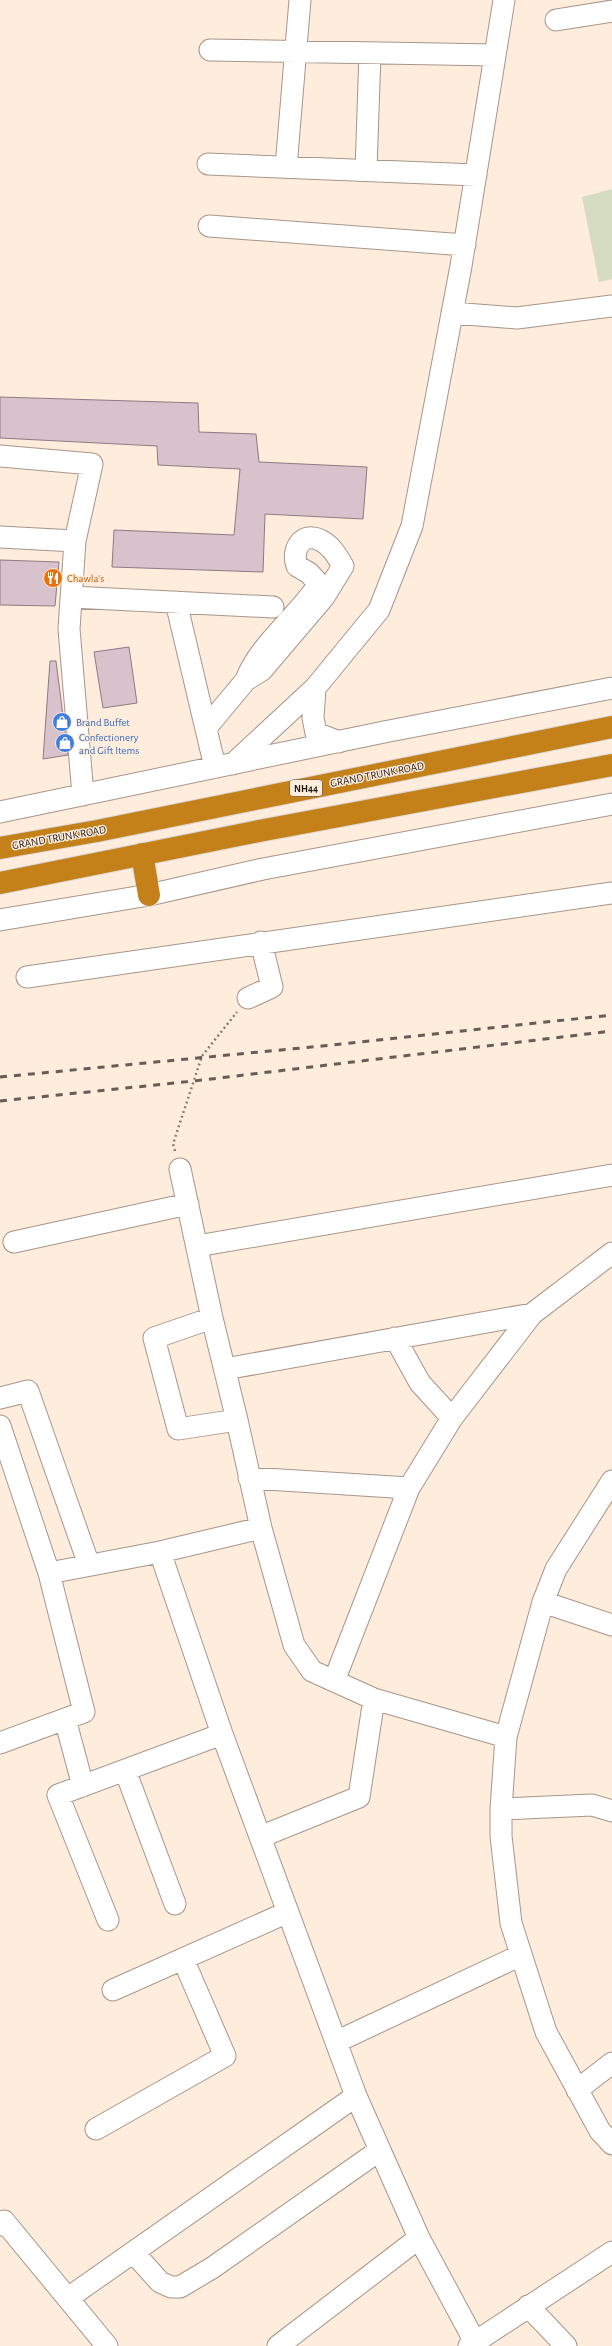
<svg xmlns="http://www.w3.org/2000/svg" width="612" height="2346" font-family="'Alegreya Sans',sans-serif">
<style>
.green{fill:#d5dcc2}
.building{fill:#d8c2cb;stroke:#8e7a82}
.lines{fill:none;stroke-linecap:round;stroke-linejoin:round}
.minor-casing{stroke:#a79689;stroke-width:23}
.highway-casing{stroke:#dbdada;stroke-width:24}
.path{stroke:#867b71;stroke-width:2.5;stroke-dasharray:2 3;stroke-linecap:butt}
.minor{stroke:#fff;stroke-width:21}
.highway{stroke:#c48119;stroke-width:22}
.rail{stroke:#675d55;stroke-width:3;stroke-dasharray:7 7;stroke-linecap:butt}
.labels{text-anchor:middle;stroke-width:3;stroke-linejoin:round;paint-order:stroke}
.shield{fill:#feecdd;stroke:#635951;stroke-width:1}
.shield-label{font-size:10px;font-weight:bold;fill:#201a15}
.food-label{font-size:11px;fill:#c56008;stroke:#feecdd;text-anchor:start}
.shop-label{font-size:11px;fill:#366cbe;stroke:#feecdd;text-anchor:start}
.street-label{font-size:11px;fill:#201a15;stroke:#feecdd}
</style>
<rect width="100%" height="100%" fill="#feecdd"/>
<path class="green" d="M612 189V279L599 282 582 197Z"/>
<path class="building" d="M0 397 198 403 199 432 256 434 259 462 367 467 363 519 265 514 263 572 112 567 114 530 234 535 240 469 158 465 157 446 0 438Z
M0 560 59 562 55 606 0 605Z
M129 647 137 703 103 708 94 652Z
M50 661H56L68 755 43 759Z"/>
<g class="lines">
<g class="minor-casing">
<path id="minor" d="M556 20 612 11
M210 50 495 55
M208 164 476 175
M286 167 300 0
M366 170 370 53
M209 226 465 245
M452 313 517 318 612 306
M0 456 92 464 75 541 0 537
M75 541 69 629 83 795
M72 597 273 607
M176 602 215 767
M315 688 313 718 316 733 339 742
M206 728 246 680 262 670 324 597 343 566C337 556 331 545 320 540 302 531 291 550 297 566L309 573 319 584C299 615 258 646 246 680
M233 764 315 688 379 610 412 526 461 266 504 0
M0 812 384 732 612 688
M0 920 149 895 263 869 612 804
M27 977 612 893
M248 998 272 987 261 942
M180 1169 212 1318 237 1420 261 1528 294 1645 312 1671 374 1699 506 1737
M14 1242 188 1204
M197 1246 612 1175
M212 1318 154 1338 178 1429 237 1420
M395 1338 420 1383 452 1418
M225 1369 532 1314
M0 1398 28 1391 89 1565
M0 1426 49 1573 84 1712 0 1743
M249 1478 409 1488
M612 1481 556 1569 543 1602 506 1737 501 1809V1836L511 1923 546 2032 600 2131 612 2144
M160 1552 222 1734 356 2096 419 2238 475 2342
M49 1573 160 1552 261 1528
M543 1602 612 1625
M334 1681 409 1488 452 1418 532 1314 612 1253
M65 1719 83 1786
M125 1770 175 1904
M501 1809 592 1805 612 1811
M260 1837 359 1797 374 1699
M108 1920 58 1795 222 1734
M113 1990 288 1912
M336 2042 521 1955
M577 2090 612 2063
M96 2129 225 2056 183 1959
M0 2225 4 2221 107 2346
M133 2252 160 2282 171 2287H180L212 2268 380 2150
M68 2298 356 2096
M528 2306 566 2346
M278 2346 419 2238
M469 2346 612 2252"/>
</g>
<g class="highway-casing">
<path id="highway" d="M0 848 97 831 612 727
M142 854 149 895
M0 883 259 831 612 765"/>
</g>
<path class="path" d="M175 1151 173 1144 202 1056 237 1012"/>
<use href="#minor" class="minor"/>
<use href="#highway" class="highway"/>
<path class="rail" d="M0 1077 322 1046 612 1015
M0 1101 194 1081 612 1031"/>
</g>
<defs>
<g id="restaurant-disc" transform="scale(1)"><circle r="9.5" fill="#e8710a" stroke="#feecdd"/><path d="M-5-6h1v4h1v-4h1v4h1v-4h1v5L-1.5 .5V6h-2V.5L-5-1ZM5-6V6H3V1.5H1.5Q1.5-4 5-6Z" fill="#fff"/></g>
<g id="shop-disc" transform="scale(1)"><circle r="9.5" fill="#3f7fe0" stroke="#feecdd"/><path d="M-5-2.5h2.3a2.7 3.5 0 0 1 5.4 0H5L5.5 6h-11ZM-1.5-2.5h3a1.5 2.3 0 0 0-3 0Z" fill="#fff"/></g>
</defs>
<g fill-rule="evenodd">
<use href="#restaurant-disc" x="53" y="578"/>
<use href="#shop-disc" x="62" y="722"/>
<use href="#shop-disc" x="65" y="743"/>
</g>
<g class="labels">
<rect class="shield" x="290" y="780" width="32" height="16" rx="3"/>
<g class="shield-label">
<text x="306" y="792">NH44</text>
</g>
<g class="food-label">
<text x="67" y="582">Chawla's</text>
</g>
<g class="shop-label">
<text x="76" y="726">Brand Buffet</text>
<text x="79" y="741">Confectionery<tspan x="79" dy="13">and Gift Items</tspan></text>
</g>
<g class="street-label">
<text transform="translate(377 774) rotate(-11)" y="4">GRAND TRUNK ROAD</text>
<text transform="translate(59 837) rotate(-10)" y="4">GRAND TRUNK ROAD</text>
</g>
</g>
</svg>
